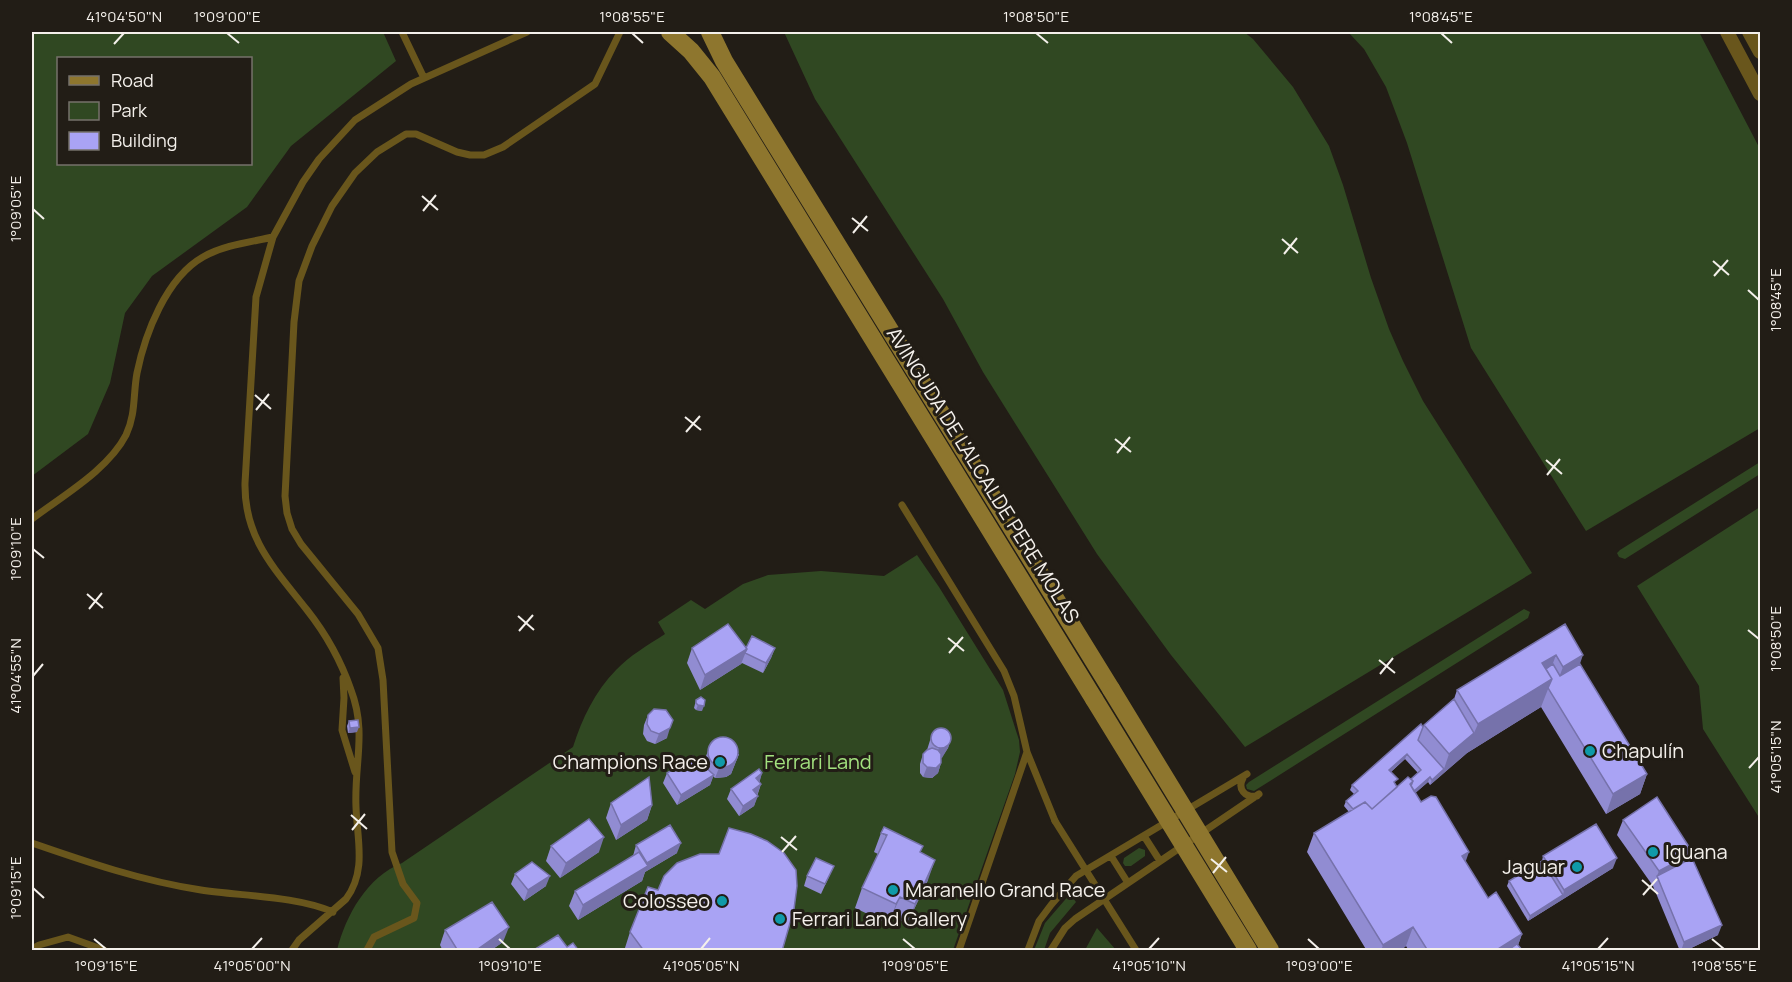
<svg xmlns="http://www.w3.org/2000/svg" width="1792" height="982" font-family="Manrope,sans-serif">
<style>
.green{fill:#304822;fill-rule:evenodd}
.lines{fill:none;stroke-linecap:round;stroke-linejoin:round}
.lane{stroke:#69561c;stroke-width:7}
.street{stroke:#69561c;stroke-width:14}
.secondary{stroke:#8e762e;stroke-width:18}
.lane-bridge{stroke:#69561c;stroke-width:7}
.secondary-bridge{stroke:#8e762e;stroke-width:18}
.wall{fill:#918cd2;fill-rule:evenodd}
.shaded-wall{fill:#7672ab}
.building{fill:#a9a3f4;stroke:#7672ab;stroke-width:1.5}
.ticks{fill:none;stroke:#f4f0eb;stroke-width:2}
.culture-dot{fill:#0f9aa8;stroke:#221d16;stroke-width:2}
.labels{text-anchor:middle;stroke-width:6;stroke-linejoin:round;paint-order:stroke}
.street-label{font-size:20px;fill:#f4f0eb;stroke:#221d16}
.poi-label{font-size:20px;fill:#f4f0eb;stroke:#221d16;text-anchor:start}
.park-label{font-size:20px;fill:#a3e27f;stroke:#221d16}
.neatline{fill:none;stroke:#f4f0eb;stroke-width:2}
.ticks-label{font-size:15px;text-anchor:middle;fill:#f4f0eb}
</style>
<rect width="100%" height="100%" fill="#221d16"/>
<path class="green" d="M32 32H383L396 61 291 146 247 207 152 276 125 313 110 383 88 434 32 476ZM58 58H250V164H58Z
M784 32H1244L1253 39 1293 87 1329 146 1343 185 1371 278 1389 329 1403 361 1423 401 1532 573 1245 747 1171 655 1097 554 983 372 943 299 815 99Z
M1352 32H1699L1760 149V428L1586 531 1471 348 1407 143 1386 87 1364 49 1349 33Z
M1760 462V474L1625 559 1619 557 1617 553 1620 550Z
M1760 507V819L1703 729 1699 686 1637 586Z
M917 555 939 587 1003 690 1019 740 1020 752 1015 774 953 950H337C346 915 367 877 402 863L573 747C582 719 595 691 616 670 629 656 648 645 665 634L658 622 691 600 705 609 743 584 768 575 821 571 884 576Z
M1524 609 1530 612 1528 618 1254 791 1247 789 1246 785 1249 782Z
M1139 848 1145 850V856L1131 866H1125L1123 863 1124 858Z
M1070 894 1076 902 1050 933 1044 950H1034L1045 923Z
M1097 928 1116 950H1085Z"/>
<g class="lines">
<path class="lane" d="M402 32 424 78
M902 505 1004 671 1014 696 1027 752 1055 821
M32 519C62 496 108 470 126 435 136 414 133 394 137 373 145 334 166 278 203 257 224 245 251 242 273 237
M343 678 344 698 342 730 355 772
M1243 778C1237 789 1245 798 1257 796
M1144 836 1160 861
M32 843C87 862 142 881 201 890 240 896 297 896 333 912
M1111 856 1128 883
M32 949 39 945 68 937 104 950
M292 950 299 940 346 899C367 871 357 839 356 807 354 764 367 732 351 690 341 661 326 634 307 610 275 569 244 539 245 483L256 297 273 237 303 182 319 159 355 120 411 84 527 32
M367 950 374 937 414 918 417 903 403 884 392 852 383 680 378 648 358 614 301 544 292 529 287 513 285 496 294 322 299 281 312 246 332 206 355 173 377 152 406 134H416L457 152 470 155H484L503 147 595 84 620 32
M959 950 1027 752
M1028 950 1039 921 1051 905 1076 876 1247 774
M1051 950 1065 928 1075 919 1259 794"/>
<path class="street" d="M1727 32 1760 94
M1749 32 1760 52"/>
<path class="secondary" d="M670 32 691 51 712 77 1094 699
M710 32 724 61 1111 689"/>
<path class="lane-bridge" d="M1055 821 1136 950"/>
<path class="secondary-bridge" d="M1111 689 1270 950
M1094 699 1248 950"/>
</g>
<path class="wall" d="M1565 624 1580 664 1647 774 1640 794 1606 814 1541 707 1467 753 1430 785 1428 782 1415 793 1465 862 1488 898 1522 934 1518 945 1523 951H1409L1406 946 1400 951H1367L1307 852 1314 833 1349 812 1344 806 1346 801 1354 794 1350 790 1352 785 1423 727 1424 725 1454 699 1457 690ZM1405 759 1418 773 1411 779 1397 787 1395 784 1391 772Z
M692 648H775L771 658 763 673 742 663 741 664 700 690 687 663Z
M696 700 702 711 696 710 694 708Z
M648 715 667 738 655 744 647 741 643 734 644 725Z
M349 721 357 732 348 733 347 726Z
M932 734 951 738 948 748 941 758V763L938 773 932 778 923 777 920 773V764L923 754 927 750Z
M708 751 739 754 731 774 726 777 715 778 713 776 710 785 677 805 663 783 667 773 706 767 704 761Z
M762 773 759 782 761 784 754 806 739 816 727 799 731 789Z
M611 803 652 805 647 820 616 840 606 818Z
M1623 820 1693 853 1692 858 1718 935 1685 951H1680L1653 886 1617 835Z
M881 833 920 853 928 880 907 924 892 916 889 924 855 908 862 888 878 854 874 852Z
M636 845 677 853 645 872 642 881 578 920 569 906 575 891 633 856Z
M551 846 599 852 560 878 546 861Z
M1543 856 1613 868 1528 921 1507 886 1509 881 1542 861Z
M834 866 821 894 804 886 807 876Z
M515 874 546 886 524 901 511 884Z
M445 930 503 942 490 951H443L440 945Z
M630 932 782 951H624Z"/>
<path class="shaded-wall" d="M775 648 771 658 763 673 766 663Z
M747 649 741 664 700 690 705 675Z
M1556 655 1546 682 1552 679 1541 707 1467 753 1430 785 1432 780 1444 769 1449 754 1474 733 1478 724 1542 663Z
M1583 655 1573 684 1552 696 1563 667Z
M698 705 704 706 702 711 696 710Z
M359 727 357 732 348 733 350 728Z
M670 728 667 738 655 744 659 734Z
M951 738 948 748 942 758 935 759 939 748Z
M739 754 731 774 726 777 715 778 719 768Z
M1407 754 1405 759 1387 775 1389 770Z
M941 763 938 773 932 778 923 777 927 767Z
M762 773 759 784 756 778Z
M1647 774 1640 794 1606 814 1613 794Z
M714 775 710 785 677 805 681 795Z
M1430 777 1428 782 1403 804 1410 784 1413 781Z
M761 784 757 795 753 790Z
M758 796 754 806 739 816 743 806Z
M652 805 647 820 616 840 621 825Z
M604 837 599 852 560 878 566 863Z
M681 843 677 853 645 872 642 881 578 920 583 905 647 863Z
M1469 852 1462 872V856Z
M1693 853 1688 868 1657 876 1659 871Z
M1617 858 1613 868 1528 921 1530 916 1563 895 1564 890Z
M935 860 928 880 907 924 915 904Z
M550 876 546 886 524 901 528 890Z
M900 897 892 916 889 924 896 904Z
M1722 925 1718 935 1685 951H1681L1684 942Z
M509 927 503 942 490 951H475Z
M1413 927 1406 946 1400 951H1381L1383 945Z
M1522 934 1516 951H1495Z"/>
<path class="building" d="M728 624 747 649 705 675 692 648Z
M1565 624 1583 655 1563 667 1556 655 1542 663 1552 679 1478 724 1457 690Z
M752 636 775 648 766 663 745 653 747 649 746 648Z
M1553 664 1560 676 1580 664 1647 774 1613 794 1548 688 1552 679 1546 669Z
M701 697 705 700 704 706 698 705 696 703V700Z
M1454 699 1474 733 1449 754 1424 725Z
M654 709 666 710 673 720 670 728 659 734 651 731 647 724 648 715Z
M358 720 359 727 350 728 349 721Z
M1421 724 1423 727 1418 740 1444 769 1432 780 1430 777 1414 791 1411 786 1413 781 1411 779 1421 770 1407 754 1389 770 1398 779 1394 782 1397 787 1372 809 1365 802 1353 809 1346 801 1358 791 1352 785Z
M931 738a10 10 0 1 1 20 0a10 10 0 1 1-20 0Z
M708 752a15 15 0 1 1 30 0a15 15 0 1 1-30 0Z
M932 748 938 750 941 754V763L936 768 927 767 923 763V754L927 750Z
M693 756 714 775 681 795 667 773Z
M759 769 762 773 756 778 761 784 753 790 758 796 743 806 731 789Z
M649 777 652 805 621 825 611 803Z
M1408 777 1413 781 1410 784 1421 802 1431 796 1436 797 1469 852 1462 856 1488 898 1496 892 1522 934 1495 951H1428L1413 927 1383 945 1314 833 1365 802 1372 809Z
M1657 797 1693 853 1659 871 1623 820Z
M589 819 604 837 566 863 551 846Z
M1596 824 1617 858 1564 890 1543 856Z
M670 825 681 843 647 863 636 845Z
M884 827 923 846 920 852 935 860 915 904 900 897 896 904 862 888 887 835 881 833Z
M729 828 751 834 767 841 784 853 796 870 797 886 794 909 782 951H644L630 932 648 887 658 890 664 876 677 863 700 854H719Z
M639 852 648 866 583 905 575 891Z
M816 858 834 866 825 884 807 876Z
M1692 858 1722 925 1684 942 1657 876Z
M1542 861 1563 895 1530 916 1509 881Z
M532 862 550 876 528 890 515 874Z
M492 902 509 927 475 951H458L445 930Z
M558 935 567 947 573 943 579 951H532Z
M1517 944 1523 951H1507Z"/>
<path class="ticks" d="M227 33 239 43M632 33 643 43M1036 33 1048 43M1441 33 1452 43M114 44 124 33M422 196 438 210M33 209 44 219M423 211 436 195M852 218 868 231M853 233 867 216M1282 239 1298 253M1284 254 1297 238M1713 261 1729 275M1714 276 1728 260M1748 290 1759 300M255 395 271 409M256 410 269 394M685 417 701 430M686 432 700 416M1115 439 1131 452M1117 453 1130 437M1546 460 1562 474M1547 475 1560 459M33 549 44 558M87 594 103 608M89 609 102 593M518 616 534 630M1748 630 1759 639M519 631 533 615M948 638 964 651M949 653 963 637M1379 660 1395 673M1380 674 1393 658M33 676 43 664M1749 768 1759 757M351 815 367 829M352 830 365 814M781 837 797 850M782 852 796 836M1211 859 1227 872M1213 873 1226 857M1642 880 1658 894M33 888 44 898M1643 895 1657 879M94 939 106 949M499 939 510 949M903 939 915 949M1308 939 1319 949M1712 939 1724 949M252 949 262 938M701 949 710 938M1149 949 1159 938M1598 949 1608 938"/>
<g class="culture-dot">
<circle cx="1590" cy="751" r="6"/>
<circle cx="720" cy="762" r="6"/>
<circle cx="1653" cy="852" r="6"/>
<circle cx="1577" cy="867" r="6"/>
<circle cx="893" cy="890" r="6"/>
<circle cx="722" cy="901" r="6"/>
<circle cx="780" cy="919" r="6"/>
</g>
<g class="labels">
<g class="street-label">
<text transform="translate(983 475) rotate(58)" y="7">AVINGUDA DE L'ALCALDE PERE MOLAS</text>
</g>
<g class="poi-label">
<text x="1602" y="758">Chapulín</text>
<text x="708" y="769" text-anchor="end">Champions Race</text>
<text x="1665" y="859">Iguana</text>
<text x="1565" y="874" text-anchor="end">Jaguar</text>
<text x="905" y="897">Maranello Grand Race</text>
<text x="710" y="908" text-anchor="end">Colosseo</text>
<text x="792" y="926">Ferrari Land Gallery</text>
</g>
<g class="park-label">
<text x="818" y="769">Ferrari Land</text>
</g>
</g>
<rect width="1792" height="982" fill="none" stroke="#221d16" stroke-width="66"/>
<rect x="57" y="57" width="195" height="108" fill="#221d16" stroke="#76716b" stroke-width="1.5"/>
<rect x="69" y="76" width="30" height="9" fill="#8e762e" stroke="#76716b" stroke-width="1.5"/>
<text x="111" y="87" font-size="18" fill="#f4f0eb">Road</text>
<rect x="69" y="102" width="30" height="18" fill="#304822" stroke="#76716b" stroke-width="1.5"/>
<text x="111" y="117" font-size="18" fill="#f4f0eb">Park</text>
<rect x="69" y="132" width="30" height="18" fill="#a9a3f4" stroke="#76716b" stroke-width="1.5"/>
<text x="111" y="147" font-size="18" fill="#f4f0eb">Building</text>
<rect x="33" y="33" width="1726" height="916" class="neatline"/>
<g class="ticks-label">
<text x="124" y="22">41°04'50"N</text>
<text x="227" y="22">1°09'00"E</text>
<text x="632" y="22">1°08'55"E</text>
<text x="1036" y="22">1°08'50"E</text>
<text x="1441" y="22">1°08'45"E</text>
<text transform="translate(16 209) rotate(-90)" y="5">1°09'05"E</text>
<text transform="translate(1776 300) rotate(-90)" y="5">1°08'45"E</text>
<text transform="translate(16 549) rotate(-90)" y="5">1°09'10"E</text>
<text transform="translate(1776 639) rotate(-90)" y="5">1°08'50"E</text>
<text transform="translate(16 676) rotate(-90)" y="5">41°04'55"N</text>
<text transform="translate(1776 757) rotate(-90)" y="5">41°05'15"N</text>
<text transform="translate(16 888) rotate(-90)" y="5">1°09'15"E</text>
<text x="106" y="971">1°09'15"E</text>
<text x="252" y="971">41°05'00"N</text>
<text x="510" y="971">1°09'10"E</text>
<text x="701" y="971">41°05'05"N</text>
<text x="915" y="971">1°09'05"E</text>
<text x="1149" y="971">41°05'10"N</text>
<text x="1319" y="971">1°09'00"E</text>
<text x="1598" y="971">41°05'15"N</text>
<text x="1724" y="971">1°08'55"E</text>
</g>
</svg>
